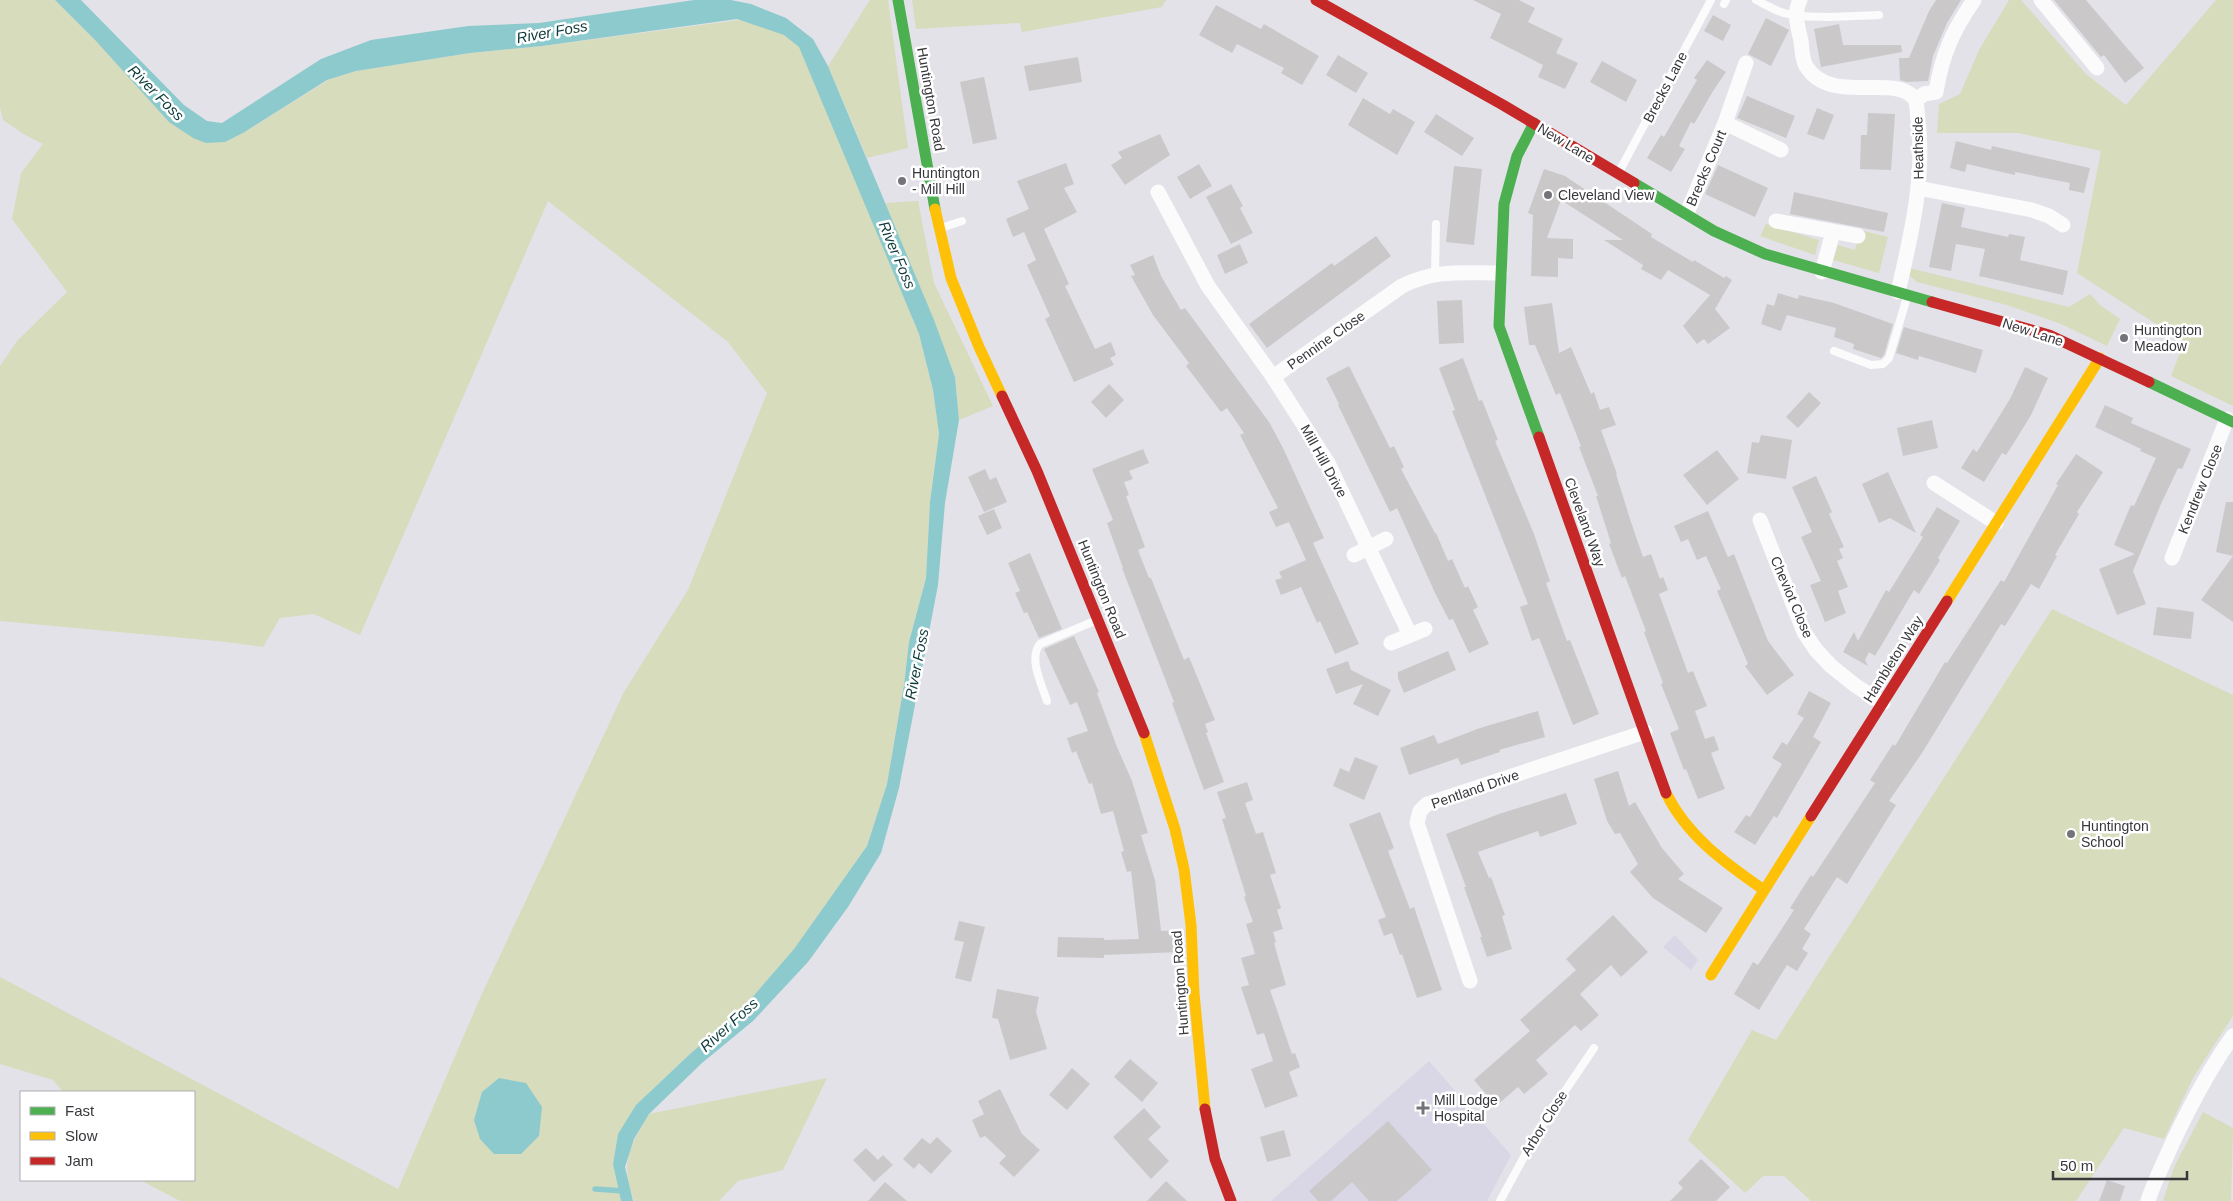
<svg xmlns="http://www.w3.org/2000/svg" width="2233" height="1201" font-family="Arial,sans-serif">
<style>
.built{fill:#d9d7e5}
.green{fill:#d7dcbc}
.water{fill:#8dcacd}
.lines{fill:none;stroke-linecap:round;stroke-linejoin:round}
.stream{stroke:#8dcacd;stroke-width:5.5}
.building{fill:#cbc8ca}
.lane{stroke:#fbfbfc;stroke-width:8}
.street{stroke:#fbfbfc;stroke-width:15}
.fast{stroke:#4caf50;stroke-width:11}
.slow{stroke:#ffc107;stroke-width:11}
.jam{stroke:#c62828;stroke-width:11}
.poi-dot{fill:#747379;stroke:#fff;stroke-width:2}
.labels{text-anchor:middle;stroke-width:5;stroke-linejoin:round;paint-order:stroke}
.street-label{font-size:14px;fill:#38373c;stroke:#fff}
.poi-label{font-size:14px;fill:#38373c;stroke:#fff;text-anchor:start}
.water-label{font-size:15px;font-style:italic;fill:#0f3a3b;stroke:#fff}
</style>
<rect width="100%" height="100%" fill="#e3e2e9"/>
<path class="built" d="M1675 935 1698 960 1691 970 1663 947Z
M1429 1061 1511 1155 1487 1201H1271Z"/>
<path class="green" d="M0 0H55L96 41 225 142 243 133 328 80 356 71 470 53 542 46 739 20 782 32 803 49 919 334 933 390 939 434 930 502 926 578 909 642 904 685 887 784 867 846 794 949 743 1008 690 1054 636 1105 618 1134 613 1164 621 1201H180L140 1180H194V1092H63L53 1080 0 1064V977L398 1189 480 998 624 692 688 590 767 393 728 342 548 201 360 635 314 614 280 618 263 647 227 642 0 621V366L17 341 67 292 12 219 21 173 43 144 25 135 3 120 0 107Z
M870 0H888L908 148 867 158 828 66Z
M912 0H1166L1162 7 1022 32 1020 23 916 29Z
M2009 0H2021L2086 74 2126 105 2216 0H2233V406L2171 376 2184 342 2077 273 2101 151 2018 133H1937L1939 104 1960 94 1979 50Z
M918 201 934 283 993 406 959 420 955 376 885 203Z
M1766 224 1819 240 1815 255 1760 236Z
M1860 230 1888 237 1879 273 1833 260 1838 245 1855 250Z
M1909 268 2069 307 2090 294 2100 305 2120 319 2107 346 2061 324 2007 305 1917 282 1910 276Z
M2052 609 2233 695V1016L2194 1076 2164 1139 2124 1128 2076 1201H1811L1784 1176H1763L1745 1193 1688 1140 1752 1030 1776 1040Z
M827 1078 783 1170 738 1181 719 1201H634C620 1163 629 1147 649 1114Z
M2203 1112 2233 1128 2231 1201H2163L2174 1167Z"/>
<path class="water" d="M55 0H81L184 105 207 121 222 123 321 59 371 40 468 26 539 23 694 0H731L751 4 786 18 813 39 828 66 934 320 955 377 959 420 945 503 938 585 899 788 881 853 848 907 808 962 753 1021 702 1063 649 1114 634 1139 625 1167 633 1201H621L613 1164 618 1134 636 1105 690 1054 743 1008 794 949 867 846 887 784 904 685 909 642 926 578 930 502 939 434 933 390 919 334 799 47 784 35 737 19 542 46 470 53 356 71 327 80 243 133 225 142 206 143 193 138 169 122 96 41Z
M499 1078 526 1083 542 1107 539 1136 521 1154H494L480 1139 474 1120 482 1092Z"/>
<g class="lines">
<path class="stream" d="M595 1189 625 1191"/>
</g>
<path class="building" d="M1473 0H1519L1535 8 1528 22 1563 39 1556 53 1578 63 1565 89 1538 77 1543 65 1490 38 1501 14Z
M1936 0H1961L1947 23 1933 56 1928 81 1907 82 1900 80 1899 58H1909L1929 11Z
M2054 0H2086L2144 68 2125 83 2104 55 2101 57Z
M1216 5 1261 29 1264 24 1319 56 1302 85 1281 73 1284 68 1237 44 1232 53 1199 35Z
M1713 15 1731 25 1723 41 1704 31Z
M1766 18 1789 30 1771 66 1748 54Z
M1839 24 1843 45H1901L1902 52 1821 67 1814 29Z
M1338 55 1368 73 1356 93 1326 75Z
M1078 57 1082 82 1029 91 1024 66Z
M1707 60 1726 72 1713 91 1694 124 1691 122 1679 146 1685 149 1671 172 1647 158 1661 135 1664 137 1697 80 1694 78Z
M1602 61 1637 80 1626 102 1590 82Z
M984 77 997 139 973 144 960 82Z
M1747 96 1795 116 1786 138 1737 118Z
M1363 98 1390 114 1393 109 1415 122 1397 155 1348 125Z
M1817 108 1834 115 1824 140 1807 134Z
M1868 113 1895 114 1891 170 1860 169 1861 135H1867Z
M1436 114 1474 138 1462 156 1424 132Z
M1160 134 1170 155 1125 185 1111 165 1122 158 1118 152Z
M1956 141 1991 150 1992 146 2090 168 2084 193 2069 190 2070 183 2015 172V175L1967 164 1965 172 1950 168Z
M1066 163 1074 184 1064 188 1077 212 1044 229 1069 284 1065 286 1095 349 1111 342 1116 355 1110 358 1114 365 1074 382 1045 319 1050 316 1027 265 1036 260 1024 232 1013 237 1006 219 1029 209 1017 181Z
M1199 164 1212 186 1190 199 1177 177Z
M1718 165 1768 188 1755 217 1705 194Z
M1454 166 1482 169 1474 245 1446 242Z
M1544 169 1565 176 1652 234 1651 237 1693 262 1694 260 1724 278 1726 276 1732 280 1715 309 1730 328 1708 344 1704 339 1697 344 1683 326 1710 295 1668 270 1661 280 1641 269 1643 265 1604 240H1623L1561 200 1547 238 1573 239V259L1558 258V277L1531 276 1533 215 1528 213Z
M1231 184 1243 206 1240 208 1253 233 1231 244 1206 197Z
M1794 192 1888 213 1884 232 1790 214Z
M1942 203 1965 208 1961 227 2008 237 2009 234 2025 237 2020 260 2068 271 2063 295 1979 276 1985 249 1956 244 1951 271 1929 267Z
M1376 236 1391 256 1267 348 1249 324 1332 263 1334 266Z
M1240 244 1248 263 1225 274 1217 255Z
M1153 255 1161 276 1181 310 1185 308 1269 422 1284 450 1324 538 1313 543 1359 644 1335 654 1320 621 1317 623 1301 587 1281 595 1275 580 1282 578 1279 572 1306 560 1289 522 1276 527 1269 512 1278 508 1240 435 1244 433 1227 408 1221 412 1186 366 1189 363 1153 315 1131 276 1135 275 1130 265Z
M1778 293 1798 299 1799 295 1834 303 1893 324 1884 355 1881 358 1853 349 1854 344 1834 337 1836 328 1787 315 1781 331 1761 324 1767 304 1774 306Z
M1462 300 1464 343 1439 344 1437 301Z
M1552 303 1559 353 1571 347 1591 394 1594 392 1600 410 1609 407 1616 425 1601 430 1617 474H1616L1631 522 1643 557 1651 554 1660 579 1663 577 1668 590 1659 594 1688 673 1693 671 1707 706 1695 711 1705 739 1714 736 1719 750 1711 753 1725 789 1698 799 1686 769 1684 770 1670 733 1679 729 1661 684 1663 683 1644 632 1646 631 1625 576 1622 578 1609 544 1611 543 1596 496H1598L1579 447 1581 446 1560 393 1556 395 1535 345H1529L1524 307Z
M1904 327 1983 350 1976 373 1919 356 1918 360 1896 353Z
M1463 358 1479 401 1482 400 1498 440 1495 441 1534 534 1550 581 1546 583 1567 641 1570 640 1599 714 1573 725 1539 638 1532 641 1520 607 1528 604 1452 411 1455 410 1439 368Z
M1349 366 1390 448 1394 446 1404 467 1401 469 1435 533H1436L1448 561 1452 559 1465 588 1468 586 1478 607 1473 610 1489 644 1469 653 1453 619 1449 620 1435 593 1397 508 1390 512 1338 405 1339 404 1326 378Z
M2025 367 2048 378 2031 415 2017 438 2006 455 2002 453 1984 482 1961 468 1973 449 1977 452 2010 399Z
M1109 384 1124 400 1106 418 1091 402Z
M1809 392 1821 403 1798 428 1786 417Z
M2105 405 2133 418 2131 423 2191 449 2182 469 2178 468 2161 504 2133 571 2146 604 2117 615 2099 569 2135 554 2114 545 2131 505 2134 506 2156 458 2140 451 2141 449 2095 427Z
M1932 420 1938 448 1903 456 1897 428Z
M1761 435 1792 440 1786 479 1747 473 1752 442 1759 443Z
M1143 449 1149 463 1129 471 1133 479 1124 482 1129 495 1126 496 1145 547 1138 550 1149 578H1151L1184 660 1189 657 1215 720 1205 724 1208 732 1206 733 1224 782 1204 790 1172 703 1174 702 1122 568H1123L1107 523 1113 520 1092 469Z
M1717 450 1739 479 1707 505 1683 475Z
M2076 454 2103 472 2077 512 2079 514 2055 555 2057 556 2039 589 2031 584 2005 626 2001 624 1922 753 1889 801 1896 805 1847 884 1837 877 1804 929 1811 934 1802 949 1808 953 1797 971 1787 965 1759 1010 1734 994 1753 962 1758 965 1794 910 1790 908 1811 875 1813 877 1875 783 1870 780 1893 744 1895 746 1945 662 1947 663 2001 580 2004 582 2058 485 2056 484Z
M985 469 990 480 996 477 1007 502 984 512 968 477Z
M1888 472 1916 533 1890 518 1879 523 1862 484Z
M1816 476 1832 512 1829 514 1844 547 1839 549 1843 558 1837 561 1848 587 1838 591 1846 613 1825 622 1810 585 1821 581 1801 537 1812 532 1792 487Z
M2226 502H2233V556L2216 552Z
M1937 507 1960 521 1938 558 1940 560 1919 594 1914 590 1875 656 1869 652 1865 660 1868 666 1843 652 1854 632 1858 641 1886 590 1889 592 1923 537 1920 535Z
M994 509 1002 528 987 535 978 516Z
M1708 511 1728 557 1734 554 1768 641 1794 675 1767 695 1745 666 1748 664 1717 591 1721 589 1706 556 1697 560 1688 539 1681 542 1674 526Z
M1030 553 1062 629 1039 638 1027 612 1024 613 1015 593 1020 591 1008 563Z
M2233 556V622L2201 600Z
M2157 607 2194 612 2191 639 2153 635Z
M1074 636 1099 692 1097 693 1117 747 1132 781 1143 817 1148 833 1141 835 1155 880 1161 931 1179 930 1180 952 1104 955V958L1057 957 1058 937 1104 938V940L1139 939 1131 871 1127 872 1121 852 1124 851 1113 811 1101 814 1092 783 1089 784 1076 751 1072 753 1067 738 1088 731 1077 702 1070 705 1044 649Z
M1448 651 1456 670 1404 693 1398 678V672Z
M1348 661 1351 670 1391 690 1378 716 1353 704 1363 684 1336 694 1326 669Z
M1809 691 1831 703 1813 737 1821 742 1777 818 1774 816 1755 845 1734 832 1746 815 1750 817 1782 764 1772 758 1782 742 1787 745 1804 718 1797 714Z
M1538 711 1545 737 1499 750 1500 752 1461 765 1458 758 1409 775 1400 748 1434 735 1438 744 1480 728Z
M1355 757 1378 766 1364 800 1333 786 1340 768 1349 772Z
M1618 771 1629 806 1635 802 1662 848 1684 874 1678 879 1723 908 1706 933 1653 898 1630 872 1638 864 1620 833 1615 834 1607 821 1594 779Z
M1247 782 1253 800 1245 803 1256 834 1263 832 1276 873 1270 875 1281 908 1277 910 1283 929 1273 932 1276 942 1274 943 1286 985 1270 990 1292 1054 1295 1053 1300 1067 1289 1072 1298 1096 1265 1108 1251 1069 1273 1061 1264 1033 1257 1035 1241 987 1249 985 1241 958 1255 954 1246 924 1253 922 1244 897 1246 896 1222 819 1226 818 1217 792Z
M1566 793 1577 824 1540 837 1538 831 1478 852 1489 878 1491 877 1505 915 1502 916 1512 949 1487 957 1480 937H1482L1464 887H1466L1446 834 1499 814Z
M1380 812 1394 848 1388 851 1410 909 1414 907 1442 990 1417 998 1402 954 1400 955 1392 933 1384 936 1378 920 1386 917 1349 824Z
M1613 915 1648 952 1621 977 1611 965 1580 994 1599 1015 1581 1031 1575 1025 1536 1060 1548 1074 1524 1094 1518 1087 1496 1106 1474 1080 1530 1031 1520 1020 1576 970 1566 959Z
M959 921 985 927 971 982 955 978 964 942 954 940Z
M997 989 1039 997 1036 1012 1047 1049 1010 1060 998 1019 992 1018Z
M1130 1059 1158 1083 1142 1102 1114 1077Z
M1072 1068 1090 1084 1067 1110 1049 1095Z
M1000 1089 1022 1134 1040 1150 1014 1177 999 1163 1006 1156 985 1136 980 1138 972 1120 984 1114 978 1101Z
M1144 1108 1161 1127 1148 1139 1169 1161 1151 1179 1113 1137Z
M1388 1121 1432 1170 1397 1201H1369L1352 1182 1331 1201H1318L1309 1191Z
M1284 1130 1291 1156 1267 1162 1260 1137Z
M937 1137 952 1151 931 1174 919 1163 914 1169 903 1159 922 1138 930 1144Z
M866 1148 878 1160 883 1155 893 1165 874 1182 853 1160Z
M1701 1159 1730 1187 1716 1201H1670L1683 1188 1678 1183Z
M2107 1180 2125 1186 2120 1201H2099Z
M1166 1181 1187 1201H1147Z
M885 1182 907 1201H868Z"/>
<g class="lines">
<path class="lane" d="M1756 0C1764 4 1773 9 1781 12 1802 20 1855 16 1879 15
M1724 4 1726 0
M1619 172 1711 0
M941 228 962 221
M1435 274 1436 224
M1834 351 1871 365 1883 364 1889 358 1907 297
M1047 701C1042 685 1028 658 1040 644L1097 620
M1500 1201 1538 1131 1594 1048"/>
<path class="street" d="M1800 0C1793 13 1798 27 1801 41 1802 48 1802 60 1806 66 1830 106 1894 73 1914 98 1918 103 1917 113 1918 120 1925 178 1911 236 1898 292
M2041 0 2097 68
M1916 100 1924 94 1936 92C1942 55 1952 32 1974 0
M1725 123 1781 150
M1918 188 2032 210 2049 216 2063 225
M1158 192 1208 286 1273 377 1328 463 1410 635
M1687 213 1725 123 1746 63
M1776 221 1858 236
M1822 272 1833 232
M1273 377 1402 286C1436 269 1463 273 1500 273
M1934 483 1996 523
M1760 520 1804 632 1816 650 1831 666 1856 686 1883 703
M1354 555 1386 539
M2172 558 2227 419
M1391 643 1425 629
M1470 981 1417 823 1420 811 1427 804 1645 732
M2148 1201C2154 1181 2164 1163 2172 1144 2190 1106 2209 1069 2233 1036"/>
<path class="fast" d="M898 0 935 209
M1534 123 1517 156 1504 204 1499 326 1539 437
M1634 183 1714 231 1765 254 1932 302
M2149 382 2233 422"/>
<path class="slow" d="M935 209 951 278 979 347 1002 396
M1947 601 2100 358
M1144 733 1175 829 1184 869 1191 925 1194 993 1205 1109
M1666 793C1687 836 1725 863 1764 890
M1711 975 1811 816"/>
<path class="jam" d="M1316 0 1503 105 1634 183
M1932 302 2049 335 2149 382
M1002 396 1037 471 1144 733
M1539 437 1666 793
M1811 816 1947 601
M1205 1109 1215 1159 1231 1201"/>
</g>
<g class="poi-dot">
<circle cx="902" cy="181" r="5"/>
<circle cx="1548" cy="195" r="5"/>
<circle cx="2124" cy="338" r="5"/>
<circle cx="2071" cy="834" r="5"/>
<path d="M1420.5 1100.5h5v5h5v5h-5v5h-5v-5h-5v-5h5z"/>
</g>
<g class="labels">
<g class="street-label">
<text transform="translate(1665 87) rotate(-62)" y="5">Brecks Lane</text>
<text transform="translate(931 99) rotate(80)" y="5">Huntington Road</text>
<text transform="translate(1566 143) rotate(31)" y="5">New Lane</text>
<text transform="translate(1918 148) rotate(-91)" y="5">Heathside</text>
<text transform="translate(1706 168) rotate(-67)" y="5">Brecks Court</text>
<text transform="translate(2033 332) rotate(18)" y="5">New Lane</text>
<text transform="translate(1326 340) rotate(-35)" y="5">Pennine Close</text>
<text transform="translate(1324 461) rotate(61)" y="5">Mill Hill Drive</text>
<text transform="translate(2200 489) rotate(-68)" y="5">Kendrew Close</text>
<text transform="translate(1585 522) rotate(70)" y="5">Cleveland Way</text>
<text transform="translate(1102 589) rotate(68)" y="5">Huntington Road</text>
<text transform="translate(1792 597) rotate(67)" y="5">Cheviot Close</text>
<text transform="translate(1893 659) rotate(-58)" y="5">Hambleton Way</text>
<text transform="translate(1475 789) rotate(-19)" y="5">Pentland Drive</text>
<text transform="translate(1180 983) rotate(-94)" y="5">Huntington Road</text>
<text transform="translate(1544 1123) rotate(-58)" y="5">Arbor Close</text>
</g>
<g class="poi-label">
<text x="912" y="178">Huntington<tspan x="912" dy="16">- Mill Hill</tspan></text>
<text x="1558" y="200">Cleveland View</text>
<text x="2134" y="335">Huntington<tspan x="2134" dy="16">Meadow</tspan></text>
<text x="2081" y="831">Huntington<tspan x="2081" dy="16">School</tspan></text>
<text x="1434" y="1105">Mill Lodge<tspan x="1434" dy="16">Hospital</tspan></text>
</g>
<g class="water-label">
<text transform="translate(552 32) rotate(-10)" y="5">River Foss</text>
<text transform="translate(156 93) rotate(45)" y="5">River Foss</text>
<text transform="translate(897 255) rotate(67)" y="5">River Foss</text>
<text transform="translate(917 664) rotate(-79)" y="5">River Foss</text>
<text transform="translate(729 1025) rotate(-42)" y="5">River Foss</text>
</g>
</g>
<rect x="20" y="1091" width="175" height="90" fill="#ffffff" stroke="#afafb1"/>
<rect x="30" y="1107" width="25" height="8" fill="#4caf50" stroke="#afafb1"/>
<text x="65" y="1116" font-size="15" fill="#38373c">Fast</text>
<rect x="30" y="1132" width="25" height="8" fill="#ffc107" stroke="#afafb1"/>
<text x="65" y="1141" font-size="15" fill="#38373c">Slow</text>
<rect x="30" y="1157" width="25" height="8" fill="#c62828" stroke="#afafb1"/>
<text x="65" y="1166" font-size="15" fill="#38373c">Jam</text>
<path d="M2053 1171v8h134v-8" fill="none" stroke="#38373c" stroke-width="2.5"/>
<text x="2060" y="1171" font-size="15" fill="#38373c" stroke="#ffffff" stroke-width="4" paint-order="stroke">50 m</text>
</svg>
